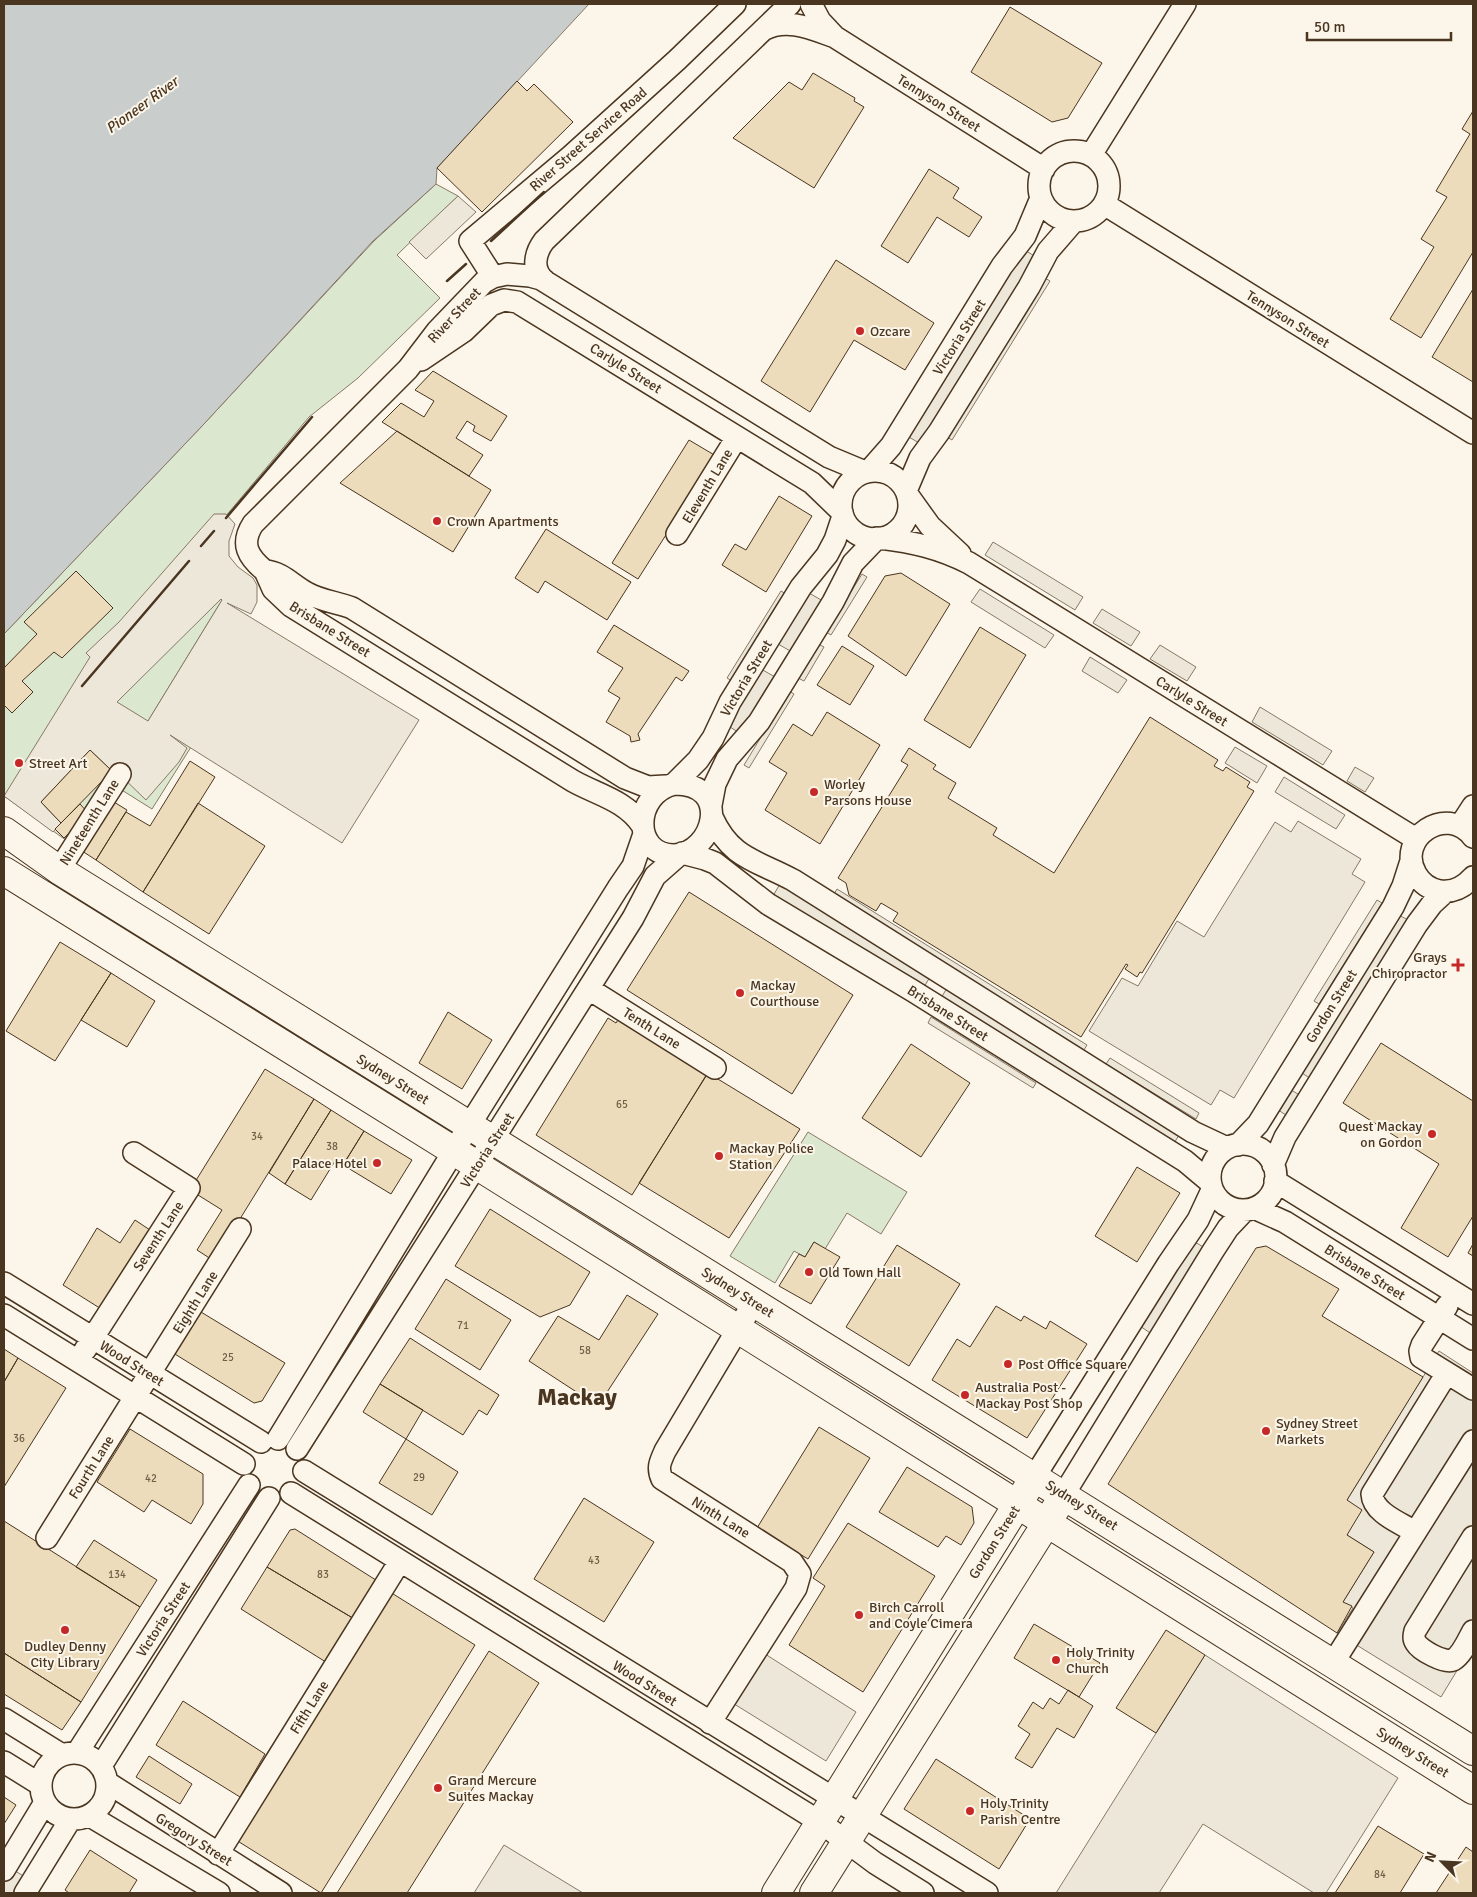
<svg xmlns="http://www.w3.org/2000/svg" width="1477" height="1897" font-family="Signika,sans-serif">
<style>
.green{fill:#dce7d0;stroke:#887966}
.parking{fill:#ede7d9;stroke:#887966;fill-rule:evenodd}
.water{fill:#c9cecd;stroke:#887966}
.building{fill:#ecdcbc;stroke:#4a3520}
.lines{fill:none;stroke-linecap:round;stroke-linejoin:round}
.minor-casing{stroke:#4a3520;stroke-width:24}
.major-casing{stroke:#4a3520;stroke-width:30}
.minor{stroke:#fbf6e9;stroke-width:21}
.major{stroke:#fbf6e9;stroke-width:28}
.wall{stroke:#4a3520;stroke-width:2.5}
.poi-dot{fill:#c62828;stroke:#fbf6e9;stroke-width:2}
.labels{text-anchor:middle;stroke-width:4;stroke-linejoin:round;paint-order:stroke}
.number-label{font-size:11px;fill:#725f47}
.street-label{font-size:14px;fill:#4a3520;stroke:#fbf6e9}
.poi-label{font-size:14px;fill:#4a3520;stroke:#fbf6e9;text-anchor:start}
.water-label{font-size:15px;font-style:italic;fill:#4a3520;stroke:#fbf6e9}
.town-label{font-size:24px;font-weight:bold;fill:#4a3520;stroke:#fbf6e9}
</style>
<rect width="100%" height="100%" fill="#fbf6e9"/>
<path class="green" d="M436 184 458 196 397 255 440 298 358 378 309 417 214 530 222 600 148 721 191 747 152 809 109 782 70 843 4 796V634L203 425 374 241Z
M808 1132 907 1192 881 1234 847 1213 825 1249 814 1242 805 1257 794 1251 775 1283 730 1256Z"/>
<path class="parking" d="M458 196 476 212 426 259 409 242Z
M1023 249 1036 257 921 444 907 436Z
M1045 278 1050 281 952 440 947 437Z
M214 514H226L235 524 229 541V556L238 567 253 578 257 585V602L251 614 227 603 419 720 342 843 170 735 187 748 179 762 146 800 114 769 112 771 90 750 41 802 61 823 53 832 4 796 90 657 86 653 119 622ZM221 599 222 600 148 721 117 702Z
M993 542 1083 597 1075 610 985 555Z
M862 574 867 577 831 635 826 632Z
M980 589 1054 635 1045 648 971 602Z
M781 591 786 594 732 681 727 678Z
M809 593 823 601 792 652 778 644Z
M1102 609 1140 632 1131 646 1093 623Z
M818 644 824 647 804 681 798 678Z
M1160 645 1196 667 1187 681 1150 659Z
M1090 657 1127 680 1118 693 1082 671Z
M761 669 775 677 741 734 727 725Z
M789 691 794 694 749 768 744 765Z
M1260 707 1332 751 1323 765 1252 722Z
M1235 747 1267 766 1257 783 1225 763Z
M1355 767 1374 778 1365 792 1347 781Z
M1284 777 1345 815 1336 829 1275 792Z
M1298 821 1361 859 1352 874 1365 882 1234 1098 1220 1090 1211 1105 1089 1031 1122 978 1138 986 1177 921 1204 937 1275 822 1291 832Z
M781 882 931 975 923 989 773 896Z
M837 889 1087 1045 1084 1050 834 894Z
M1377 900 1382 903 1319 1004 1314 1001Z
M1397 914 1410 921 1311 1079 1299 1071Z
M948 986 1182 1130 1173 1145 940 1000Z
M931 1017 1036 1083 1033 1088 928 1023Z
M1110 1058 1199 1113 1196 1119 1106 1064Z
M1288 1088 1301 1096 1289 1117 1275 1108Z
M1193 1241 1207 1249 1153 1335 1140 1326Z
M1439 1351 1473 1373V1644L1441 1697 1337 1633 1353 1608 1343 1602 1374 1552 1347 1535V1500Z
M762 1652 856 1712 826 1761 731 1702Z
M1205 1655 1398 1778 1326 1893H1314L1203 1824 1159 1893H1056Z
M504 1845 583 1893H474Z
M12 1869 25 1877 16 1893H4V1883Z"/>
<path class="water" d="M4 4H589L437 168 436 184 373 241 203 425 4 634Z"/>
<path class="building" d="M1010 7 1102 63 1068 118 1052 122 971 72Z
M813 73 855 98 854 101 864 107 814 188 733 138 789 82 802 90Z
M517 81 527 91 534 84 573 122 482 212 437 168Z
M1473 111V252L1421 338 1390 319 1434 247 1421 239 1447 197 1436 191 1470 134 1462 129Z
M929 169 959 188 953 198 982 217 969 237 937 217 908 263 881 246Z
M836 260 934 323 905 370 854 340 810 412 761 381Z
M1473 289V382L1432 357Z
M433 371 507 416 491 441 473 431 475 426 467 421 456 438 483 455 469 476 382 422 401 403 424 417 434 401 415 390Z
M397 431 491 490 453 552 340 483Z
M689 440 716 456 638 579 612 563Z
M779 496 812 516 766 592 722 565 735 544 746 550Z
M546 529 631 582 607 620 545 581 538 593 515 578Z
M76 571 113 608 62 658 54 652 22 681 33 692 12 713 4 705V668L37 634 24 622Z
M901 573 950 604 906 676 848 636 885 576Z
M614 625 689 671 682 681 676 677 638 734 640 740 631 742 630 736 606 722 620 698 608 691 623 668 597 652Z
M980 627 1026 655 970 748 924 720Z
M842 646 874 666 850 705 817 685Z
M827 712 880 745 820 844 765 810 787 773 769 762 793 724 812 736Z
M1150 717 1218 760 1214 766 1223 771 1226 767 1250 782 1247 787 1254 791 1142 973 1140 972 1137 977 1125 969 1128 965 1126 964 1081 1037 893 921 898 913 881 903 876 911 849 895 846 883 838 878 908 765 901 761 909 748 936 765 933 769 956 783 948 798 997 828 993 835 1054 873Z
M90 750 112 771 61 823 41 802Z
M190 761 215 777 143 892 96 860 126 812 150 826Z
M109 799 127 810 96 860 79 849Z
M198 803 265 846 209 934 143 892Z
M80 804 89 814 64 838 55 829Z
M689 892 853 995 792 1094 627 990Z
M60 942 111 973 55 1061 6 1031Z
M111 973 155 1001 127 1047 81 1020Z
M448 1012 492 1040 462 1089 419 1063Z
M621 1015 710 1069 632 1195 536 1135 608 1018 616 1023Z
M1381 1043 1473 1101V1216L1448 1257 1401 1228 1439 1164 1343 1103Z
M911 1044 970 1083 921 1157 862 1118Z
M265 1069 314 1099 214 1261 197 1250 222 1210 190 1190Z
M708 1073 800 1129 729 1238 639 1183Z
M314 1099 331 1110 285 1184 269 1173Z
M331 1110 364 1131 343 1165 335 1161 311 1200 285 1184Z
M364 1131 412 1160 391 1194 343 1165Z
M1137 1167 1180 1193 1137 1262 1095 1236Z
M490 1209 590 1272 570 1305 540 1317 455 1266Z
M135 1220 156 1234 106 1312 63 1285 97 1228 120 1243Z
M814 1242 840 1257 811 1304 779 1286 799 1254 805 1257Z
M1473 1244V1256L1468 1253Z
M897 1245 960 1284 909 1366 846 1327Z
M1266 1246 1339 1289 1322 1316 1423 1377 1347 1500 1362 1510 1347 1535 1374 1552 1343 1602 1352 1606 1337 1633 1108 1484 1256 1248Z
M446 1279 511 1320 480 1370 415 1329Z
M627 1295 658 1314 598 1406 529 1361 558 1316 599 1340Z
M996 1306 1021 1321 1024 1316 1046 1329 1050 1321 1087 1344 1027 1438 932 1380 957 1339 970 1347Z
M196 1309 285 1363 262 1401 254 1403 170 1351Z
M410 1338 499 1395 487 1415 479 1410 463 1435 380 1384Z
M4 1349 18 1358 4 1382Z
M18 1358 66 1388 4 1487V1382Z
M380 1384 423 1410 406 1439 363 1412Z
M819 1427 870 1458 808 1559 757 1528Z
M130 1429 203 1474V1504L191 1524 152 1500 144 1512 97 1482Z
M406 1439 458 1472 432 1515 379 1483Z
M907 1467 972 1507 974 1523 961 1545 946 1536 938 1547 879 1512Z
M584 1498 654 1542 604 1622 534 1579Z
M4 1521 140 1607 81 1702 4 1653Z
M848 1523 935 1576 863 1692 789 1645 825 1586 813 1578Z
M295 1529 379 1582 356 1620 267 1567 290 1530Z
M94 1540 157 1580 140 1607 76 1567Z
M267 1567 356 1620 329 1664 241 1609Z
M390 1592 475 1645 321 1893 236 1840Z
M1034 1624 1100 1663 1079 1697 1014 1658Z
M1166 1630 1205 1655 1156 1733 1116 1708Z
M489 1651 539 1683 407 1893H337Z
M4 1653 81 1702 62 1730 4 1694Z
M1068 1690 1093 1706 1074 1738 1057 1728 1032 1768 1015 1758 1030 1734 1018 1726 1033 1702 1043 1709 1050 1698 1059 1704Z
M183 1701 265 1754 240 1797 156 1745Z
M149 1756 192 1784 180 1804 136 1777Z
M936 1759 1030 1819 999 1869 904 1809Z
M4 1797 16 1805 4 1824Z
M1378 1826 1424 1854 1400 1893H1335Z
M1466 1847 1473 1852V1893H1436Z
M90 1850 137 1880 129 1893H69L65 1890Z"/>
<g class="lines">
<g class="minor-casing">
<path id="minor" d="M811 4 820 21 835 37
M763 30C787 17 812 29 835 37L1044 169
M1039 186a35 35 0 1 1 70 0a35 35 0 1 1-70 0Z
M1091 155 1185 4
M1104 204 1473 433
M493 277 470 241 571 156 677 60 735 4
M545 281C531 270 535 253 544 241L790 4
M421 360 464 331 491 305 504 300 517 302 812 483 842 512
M869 471 891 446 1002 266 1025 236 1041 198
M841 505a34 34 0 1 1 68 0a34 34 0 1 1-68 0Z
M906 491 920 458 939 432 1029 287 1048 251 1074 221
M907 494 930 526 960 554
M677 534 737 437
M880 538C913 542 939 548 969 563L1416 839
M265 571C248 557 240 544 253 524L408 369 437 331 484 282 493 277 507 274 530 276 541 279 829 457 865 472
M265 571 273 589 291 606 573 781C598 795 625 800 642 825
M265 571C282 572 292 585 307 593 321 601 337 602 352 608L625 778 648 787 665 786
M674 784 698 760 713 738 730 702 801 587 827 555 835 540 843 516
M674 784C733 783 714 854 674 855 632 855 633 794 674 784Z
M711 805 715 784 727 759 759 722 833 602 853 563 877 538
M712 817C731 859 756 860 793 880L1193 1132 1227 1148
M1460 826 1473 806
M1473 837C1447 803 1395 838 1416 874 1421 883 1429 889 1440 891 1454 893 1464 887 1473 877
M682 853 705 859 715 863 768 904 913 991 1185 1161 1210 1182
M59 870 120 774
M589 989 715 1068
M1210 1177a33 33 0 1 1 66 0a33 33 0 1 1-66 0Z
M1238 1145 1258 1124 1393 907 1403 886 1411 861
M1273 1165 1285 1137 1417 924 1432 904 1445 892
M1275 1181 1473 1304
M1254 1208 1285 1222 1473 1339
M4 1283 261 1442
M1447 1306 1422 1345 1420 1351 1421 1357 1473 1389
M4 1315 244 1464
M85 1350 189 1188 134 1153
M278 1439 469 1126 618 888 633 866 644 834
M297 1449 633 918 655 876 680 854
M304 1471 987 1893
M1035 1476 1168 1264 1198 1220 1212 1190
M291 1493 820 1822 875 1863 923 1893
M1064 1494 1213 1251 1228 1228 1245 1210
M1415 1532C1401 1523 1373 1513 1372 1494L1447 1373
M1473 1537 1415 1631C1414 1635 1413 1639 1416 1643 1420 1650 1445 1664 1453 1660 1462 1655 1468 1640 1473 1631
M47 1538 240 1229
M1333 1663 1473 1441
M4 1719 62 1755
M710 1723 796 1588 800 1574 792 1562 662 1479C657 1468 660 1462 665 1451L754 1302
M41 1786a33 33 0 1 1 66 0a33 33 0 1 1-66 0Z
M77 1753 249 1485
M4 1762 41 1785
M101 1766 269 1498
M108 1783 281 1893
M90 1816 219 1893
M218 1854 400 1561
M4 1870 44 1804
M25 1893 70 1820"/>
</g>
<g class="major-casing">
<path id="major" d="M4 831 59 870C530 1164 1003 1456 1473 1751
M4 871 454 1151 1473 1790
M776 1893 1027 1489
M814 1893 1056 1508"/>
</g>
<use href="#minor" class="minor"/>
<use href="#major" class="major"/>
<path class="wall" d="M491 241 544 192
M447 281 466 264
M226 518 312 417
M201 546 214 531
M82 686 189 561"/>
</g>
<g class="poi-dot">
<circle cx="860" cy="331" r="5"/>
<circle cx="437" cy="521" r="5"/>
<circle cx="19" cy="763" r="5"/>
<circle cx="814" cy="792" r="5"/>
<path d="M1455.5 957.5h5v5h5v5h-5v5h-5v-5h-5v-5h5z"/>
<circle cx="740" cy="993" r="5"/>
<circle cx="1432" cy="1134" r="5"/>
<circle cx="719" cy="1156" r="5"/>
<circle cx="377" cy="1163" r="5"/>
<circle cx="809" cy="1272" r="5"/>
<circle cx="1008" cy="1364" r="5"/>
<circle cx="965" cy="1395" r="5"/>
<circle cx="1266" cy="1431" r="5"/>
<circle cx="859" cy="1615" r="5"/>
<circle cx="65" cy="1630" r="5"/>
<circle cx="1056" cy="1660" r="5"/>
<circle cx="438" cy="1788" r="5"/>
<circle cx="970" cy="1811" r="5"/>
</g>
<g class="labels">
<g class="number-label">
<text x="622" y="1108">65</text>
<text x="257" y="1140">34</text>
<text x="332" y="1150">38</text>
<text x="463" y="1329">71</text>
<text x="585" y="1354">58</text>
<text x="228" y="1361">25</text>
<text x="19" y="1442">36</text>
<text x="419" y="1481">29</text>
<text x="151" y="1482">42</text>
<text x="594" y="1564">43</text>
<text x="117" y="1578">134</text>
<text x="323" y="1578">83</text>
<text x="1380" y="1878">84</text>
</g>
<g class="street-label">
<text transform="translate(939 103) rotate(32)" y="5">Tennyson Street</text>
<text transform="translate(588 139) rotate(-41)" y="5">River Street Service Road</text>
<text transform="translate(454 315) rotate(-47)" y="5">River Street</text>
<text transform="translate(1288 319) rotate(32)" y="5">Tennyson Street</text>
<text transform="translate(959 337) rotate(-58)" y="5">Victoria Street</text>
<text transform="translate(626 368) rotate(32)" y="5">Carlyle Street</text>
<text transform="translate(707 486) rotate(-59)" y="5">Eleventh Lane</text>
<text transform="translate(330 629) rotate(32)" y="5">Brisbane Street</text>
<text transform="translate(746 678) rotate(-59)" y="5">Victoria Street</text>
<text transform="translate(1192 701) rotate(32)" y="5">Carlyle Street</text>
<text transform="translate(89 822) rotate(-58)" y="5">Nineteenth Lane</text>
<text transform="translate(1331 1006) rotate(-58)" y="5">Gordon Street</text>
<text transform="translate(948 1013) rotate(32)" y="5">Brisbane Street</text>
<text transform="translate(652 1028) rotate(32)" y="5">Tenth Lane</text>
<text transform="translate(393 1079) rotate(32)" y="5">Sydney Street</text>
<text transform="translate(487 1150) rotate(-57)" y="5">Victoria Street</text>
<text transform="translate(158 1236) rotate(-57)" y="5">Seventh Lane</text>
<text transform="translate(1365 1272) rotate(32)" y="5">Brisbane Street</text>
<text transform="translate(738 1292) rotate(32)" y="5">Sydney Street</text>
<text transform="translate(195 1302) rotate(-58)" y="5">Eighth Lane</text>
<text transform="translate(132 1363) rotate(32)" y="5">Wood Street</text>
<text transform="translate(91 1467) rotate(-58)" y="5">Fourth Lane</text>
<text transform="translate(1082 1505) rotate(32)" y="5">Sydney Street</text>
<text transform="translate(721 1517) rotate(32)" y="5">Ninth Lane</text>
<text transform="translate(994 1542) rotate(-58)" y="5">Gordon Street</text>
<text transform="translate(163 1619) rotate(-57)" y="5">Victoria Street</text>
<text transform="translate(645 1683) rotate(32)" y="5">Wood Street</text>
<text transform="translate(309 1707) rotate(-58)" y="5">Fifth Lane</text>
<text transform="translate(1413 1752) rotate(32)" y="5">Sydney Street</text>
<text transform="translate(194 1839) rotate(32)" y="5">Gregory Street</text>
</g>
<g class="poi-label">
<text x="870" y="336">Ozcare</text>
<text x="447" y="526">Crown Apartments</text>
<text x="29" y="768">Street Art</text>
<text x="824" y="789">Worley<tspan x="824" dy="16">Parsons House</tspan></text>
<text x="1447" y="962" text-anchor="end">Grays<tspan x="1447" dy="16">Chiropractor</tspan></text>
<text x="750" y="990">Mackay<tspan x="750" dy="16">Courthouse</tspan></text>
<text x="1422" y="1131" text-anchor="end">Quest Mackay<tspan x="1422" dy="16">on Gordon</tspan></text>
<text x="729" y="1153">Mackay Police<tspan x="729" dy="16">Station</tspan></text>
<text x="367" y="1168" text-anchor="end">Palace Hotel</text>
<text x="819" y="1277">Old Town Hall</text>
<text x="1018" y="1369">Post Office Square</text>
<text x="975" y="1392">Australia Post -<tspan x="975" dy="16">Mackay Post Shop</tspan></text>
<text x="1276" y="1428">Sydney Street<tspan x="1276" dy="16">Markets</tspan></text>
<text x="869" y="1612">Birch Carroll<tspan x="869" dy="16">and Coyle Cimera</tspan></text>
<text x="65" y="1651" text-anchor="middle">Dudley Denny<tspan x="65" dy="16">City Library</tspan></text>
<text x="1066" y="1657">Holy Trinity<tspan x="1066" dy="16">Church</tspan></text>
<text x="448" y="1785">Grand Mercure<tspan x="448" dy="16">Suites Mackay</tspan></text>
<text x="980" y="1808">Holy Trinity<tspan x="980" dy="16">Parish Centre</tspan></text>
</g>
<g class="water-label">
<text transform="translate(142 105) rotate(-36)" y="5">Pioneer River</text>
</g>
<g class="town-label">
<text x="577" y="1405">Mackay</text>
</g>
</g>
<rect width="1477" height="1897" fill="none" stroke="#4a3520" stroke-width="10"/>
<g transform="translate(1442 1862) rotate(294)" stroke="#fbf6e9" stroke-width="4" paint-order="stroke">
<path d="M0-4L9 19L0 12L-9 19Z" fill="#4a3520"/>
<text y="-8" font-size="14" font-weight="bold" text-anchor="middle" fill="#4a3520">N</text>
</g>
<path d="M1307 32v8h144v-8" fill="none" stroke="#4a3520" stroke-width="2.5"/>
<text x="1314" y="32" font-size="15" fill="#4a3520" stroke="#fbf6e9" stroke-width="4" paint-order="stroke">50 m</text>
</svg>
